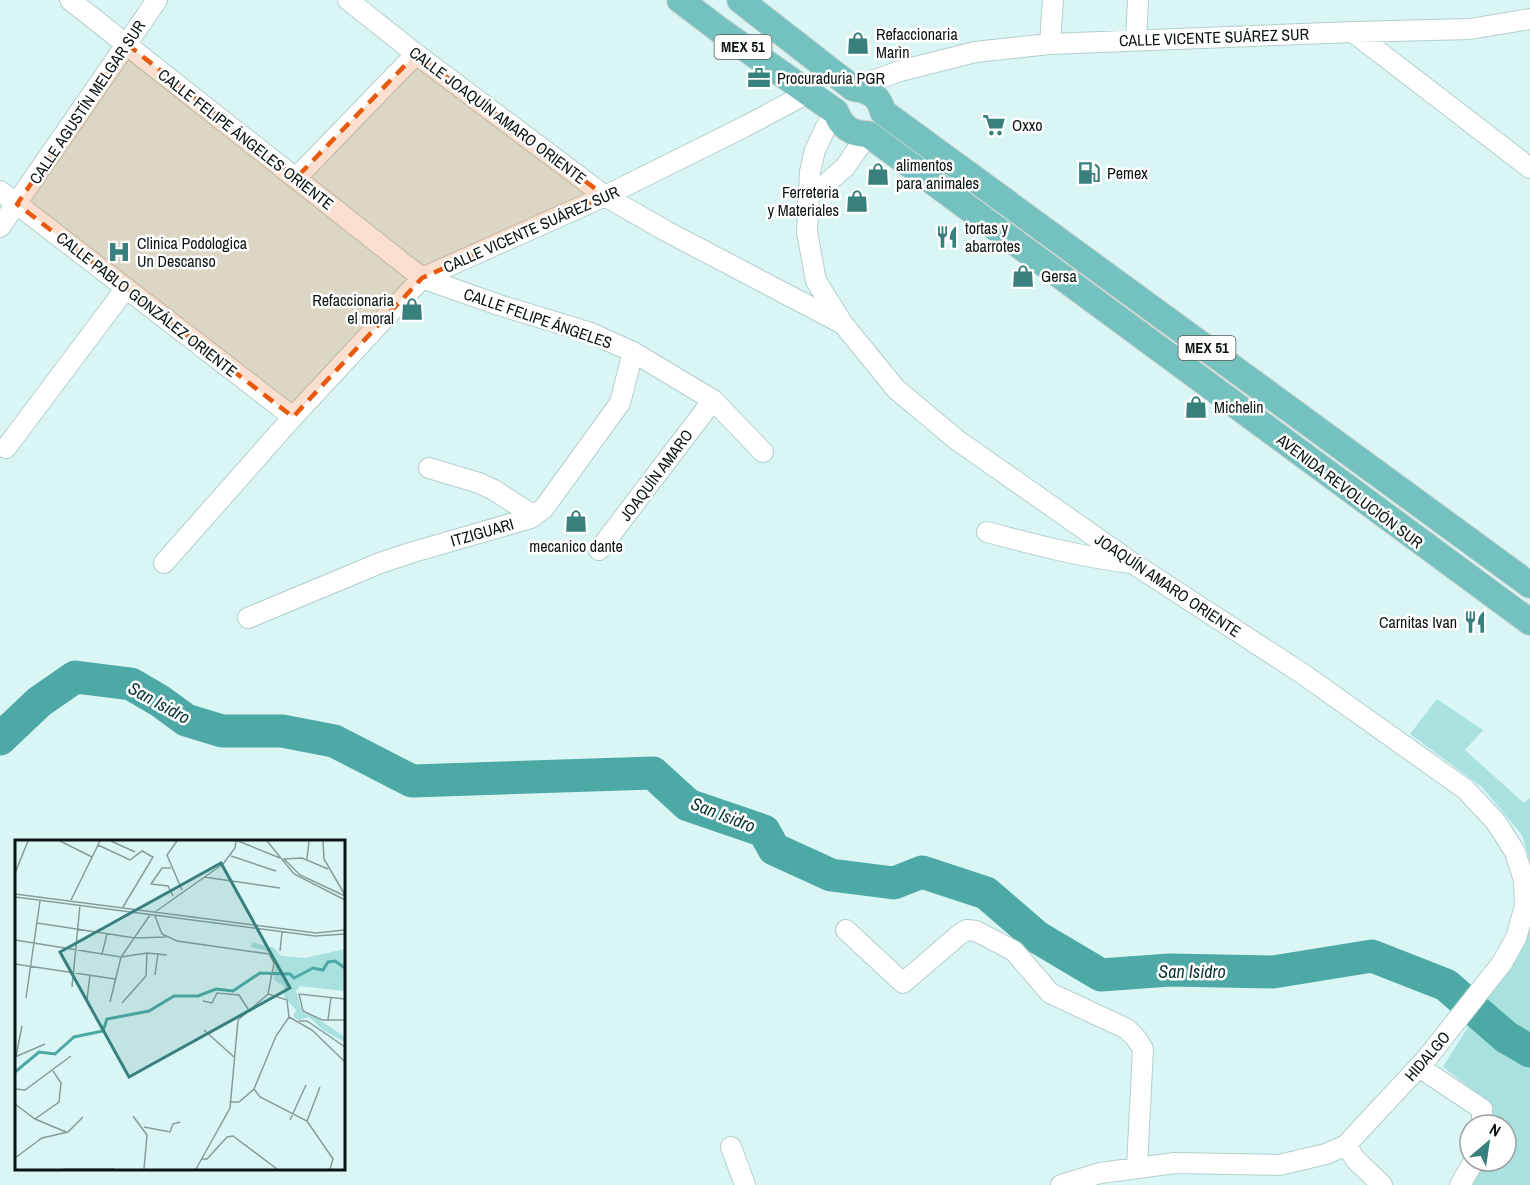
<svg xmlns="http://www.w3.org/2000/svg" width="1530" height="1185" font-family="'Archivo Narrow',sans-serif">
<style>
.green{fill:#a8e1dd}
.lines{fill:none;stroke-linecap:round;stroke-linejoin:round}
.river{stroke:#4ca9a5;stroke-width:33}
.minor-casing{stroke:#b3cfcd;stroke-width:22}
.major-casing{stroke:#d3d5d5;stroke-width:28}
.minor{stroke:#fff;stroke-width:20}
.major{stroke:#74c2bf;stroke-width:26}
.marked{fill:#e8590c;fill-opacity:0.2;stroke:#e8590c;stroke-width:4.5;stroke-dasharray:12 8;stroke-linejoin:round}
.labels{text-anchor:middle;stroke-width:5;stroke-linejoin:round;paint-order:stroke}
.shield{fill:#fff;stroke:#545b5a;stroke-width:1.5}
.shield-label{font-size:15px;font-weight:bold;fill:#0b1514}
.poi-label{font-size:16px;fill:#0b1514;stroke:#fff;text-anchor:start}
.street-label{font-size:16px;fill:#0b1514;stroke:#fff}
.water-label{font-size:18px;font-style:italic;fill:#083635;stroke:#fff}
.inset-river{fill:none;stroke:#4ca9a5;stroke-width:3}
.inset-road{fill:none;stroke:#879c9a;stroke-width:1.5}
.view{fill:#38807d;fill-opacity:0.15;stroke:#38807d;stroke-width:3}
.inset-edge{fill:none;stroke:#0b1514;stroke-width:3}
</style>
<rect width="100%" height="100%" fill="#daf6f4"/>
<path class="green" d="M1437 699 1483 730 1465 750 1524 803 1530 798V862L1522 835 1482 787 1410 734Z
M1530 930V1185H1472L1486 1161H1506V1125H1492V1105L1443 1067 1467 1029 1470 1019 1495 988 1513 962Z"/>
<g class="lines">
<path class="river" d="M0 739 39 702 75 677 131 684 160 701 186 720 222 731H282L334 741 412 781 653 773 688 805 764 831 774 849 831 875 894 883 922 872 986 893 1037 937 1101 975 1170 970 1273 972 1372 956 1446 985 1506 1037 1530 1051"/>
<g class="minor-casing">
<path id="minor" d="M70 0 422 278 499 305 591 333 633 352 713 400 763 452
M348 0 416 54 605 196 666 231 841 323
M1353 32 1530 168
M1136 40 1138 0
M1050 44 1053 0
M853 88 900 71 975 52 1050 44 1353 32 1470 29 1530 19
M836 112 825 129 815 150 810 172 807 232 816 281 843 324 896 389 957 440 1134 564 1303 674 1465 789 1496 822 1515 852 1524 880 1525 906 1516 938 1502 963 1427 1058 1346 1145 1326 1154 1279 1165 1175 1163 1100 1173 1061 1185
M296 178 416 54
M0 191 293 417
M809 193 826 184 845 167 868 134
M0 227 157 0
M6 448 126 288
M429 468 479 483 494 490 534 516
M987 532C1035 545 1082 557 1131 563
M599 550 713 400
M164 563 293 417 422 278 605 196 744 127 808 93
M248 618 380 563 410 553 531 518 544 508 620 403 633 352
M846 930 903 983 960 934 967 930 976 931 1014 951 1050 993 1127 1029 1136 1038 1143 1049 1137 1167
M1419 1067 1482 1109V1125
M1346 1145 1356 1160 1382 1185
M731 1147 745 1185
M1460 1185 1474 1161"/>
</g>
<g class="major-casing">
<path id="major" d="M680 0 721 31 836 112C842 128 852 134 868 134L1530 622
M740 0 853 88C870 90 879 96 883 112L1530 585"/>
</g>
<use href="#minor" class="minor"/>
<use href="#major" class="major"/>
</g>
<path class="marked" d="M127 44 296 178 416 54 605 196 422 278 293 417 17 204Z"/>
<defs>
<g id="shop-bare" transform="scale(1.8)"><path d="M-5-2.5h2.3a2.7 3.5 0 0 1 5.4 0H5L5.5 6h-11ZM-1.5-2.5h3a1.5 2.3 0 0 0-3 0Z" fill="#38807d" stroke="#fff" stroke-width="2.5" paint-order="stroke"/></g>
<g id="office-bare" transform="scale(1.8)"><path d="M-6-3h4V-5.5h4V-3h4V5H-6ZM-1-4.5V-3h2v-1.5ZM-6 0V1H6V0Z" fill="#38807d" stroke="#fff" stroke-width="2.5" paint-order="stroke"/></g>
<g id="supermarket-bare" transform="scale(1.8)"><path d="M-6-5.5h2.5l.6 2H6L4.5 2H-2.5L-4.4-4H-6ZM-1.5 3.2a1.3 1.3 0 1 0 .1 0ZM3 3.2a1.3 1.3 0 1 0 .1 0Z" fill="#38807d" stroke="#fff" stroke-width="2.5" paint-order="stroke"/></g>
<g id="fuel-bare" transform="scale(1.8)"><path d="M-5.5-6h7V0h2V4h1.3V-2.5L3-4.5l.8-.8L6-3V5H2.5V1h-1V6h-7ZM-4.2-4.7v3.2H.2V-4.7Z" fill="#38807d" stroke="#fff" stroke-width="2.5" paint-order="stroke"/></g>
<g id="restaurant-bare" transform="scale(1.8)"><path d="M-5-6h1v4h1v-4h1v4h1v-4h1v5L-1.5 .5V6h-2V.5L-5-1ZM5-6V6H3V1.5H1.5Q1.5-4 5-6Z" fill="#38807d" stroke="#fff" stroke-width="2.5" paint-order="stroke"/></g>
<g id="hospital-bare" transform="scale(1.8)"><path d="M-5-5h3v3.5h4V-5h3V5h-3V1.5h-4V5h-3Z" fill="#38807d" stroke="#fff" stroke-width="2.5" paint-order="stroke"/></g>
</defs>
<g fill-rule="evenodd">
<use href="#shop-bare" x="858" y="43"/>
<use href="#office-bare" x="759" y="78"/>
<use href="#supermarket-bare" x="994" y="125"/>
<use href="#fuel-bare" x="1089" y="173"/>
<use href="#shop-bare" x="878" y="174"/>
<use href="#shop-bare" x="857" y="201"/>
<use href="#restaurant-bare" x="947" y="237"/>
<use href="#hospital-bare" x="119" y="252"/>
<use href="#shop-bare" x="1023" y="276"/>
<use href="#shop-bare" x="412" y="309"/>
<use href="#shop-bare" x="1196" y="407"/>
<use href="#shop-bare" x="576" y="521"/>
<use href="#restaurant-bare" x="1475" y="622"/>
</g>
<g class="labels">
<g class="shield">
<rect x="714.5" y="35" width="57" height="24" rx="4.5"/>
<rect x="1178.5" y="336" width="57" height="24" rx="4.5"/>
</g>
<g class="shield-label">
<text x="743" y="52">MEX 51</text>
<text x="1207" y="353">MEX 51</text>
</g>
<g class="poi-label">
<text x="876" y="40">Refaccionaria<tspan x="876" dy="18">Marìn</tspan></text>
<text x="777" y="84">Procuraduria PGR</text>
<text x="1012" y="131">Oxxo</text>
<text x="896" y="171">alimentos<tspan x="896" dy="18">para animales</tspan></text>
<text x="1107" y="179">Pemex</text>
<text x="839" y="198" text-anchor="end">Ferreteria<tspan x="839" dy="18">y Materiales</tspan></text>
<text x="965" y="234">tortas y<tspan x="965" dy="18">abarrotes</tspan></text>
<text x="137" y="249">Clinica Podologica<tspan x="137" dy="18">Un Descanso</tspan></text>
<text x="1041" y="282">Gersa</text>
<text x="394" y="306" text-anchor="end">Refaccionaria<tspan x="394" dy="18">el moral</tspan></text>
<text x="1214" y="413">Michelin</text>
<text x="576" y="552" text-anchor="middle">mecanico dante</text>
<text x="1457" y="628" text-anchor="end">Carnitas Ivan</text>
</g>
<g class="street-label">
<text transform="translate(1214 37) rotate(-2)" y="6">CALLE VICENTE SUÁREZ SUR</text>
<text transform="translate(87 102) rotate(-56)" y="6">CALLE AGUSTÍN MELGAR SUR</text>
<text transform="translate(498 115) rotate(37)" y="6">CALLE JOAQUÍN AMARO ORIENTE</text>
<text transform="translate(246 139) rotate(38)" y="6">CALLE FELIPE ÁNGELES ORIENTE</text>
<text transform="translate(531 229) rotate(-24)" y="6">CALLE VICENTE SUÁREZ SUR</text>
<text transform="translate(147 304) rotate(38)" y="6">CALLE PABLO GONZÁLEZ ORIENTE</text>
<text transform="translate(538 318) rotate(19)" y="6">CALLE FELIPE ÁNGELES</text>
<text transform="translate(656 475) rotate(-53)" y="6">JOAQUÍN AMARO</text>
<text transform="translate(1350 491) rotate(37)" y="6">AVENIDA REVOLUCIÓN SUR</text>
<text transform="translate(482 532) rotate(-16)" y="6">ITZIGUARI</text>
<text transform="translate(1168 585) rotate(34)" y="6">JOAQUÍN AMARO ORIENTE</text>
<text transform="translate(1427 1056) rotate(-49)" y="6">HIDALGO</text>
</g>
<g class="water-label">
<text transform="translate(159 703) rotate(29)" y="6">San Isidro</text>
<text transform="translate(723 815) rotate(21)" y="6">San Isidro</text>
<text x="1192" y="978">San Isidro</text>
</g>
</g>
<g transform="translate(15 840)">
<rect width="330" height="330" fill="#daf6f4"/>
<path d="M237 102 259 108 266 116 290 118 330 109V151L285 146 281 151 287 172 300 177 330 197V202L309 191 294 177 283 180 278 176 281 170 269 157V146L259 140 260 118 254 112 236 107Z" fill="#a8e1dd"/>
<path class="inset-river" d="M0 232 24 212 40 214 59 197 88 191 92 179 134 171 159 156H183L201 149 218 151 245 133 275 134 279 138 298 128 308 130 313 122 320 121 330 128"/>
<path class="inset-road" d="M45 1 77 17M96 1 120 12M162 1 152 15 167 50M223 1 265 18M252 1 279 34 330 60M308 1 309 19 330 55M83 5 115 20 127 11 138 17 108 67M216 16 261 31M268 19 287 18 313 29M269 19 285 35 330 56M292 19 294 1M156 28H147L136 44 153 46 158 56M0 33 13 1M189 37 265 48M0 54 301 93 330 90M0 57 300 96 330 94M56 60 85 1M140 72 208 24 220 8 221 1M140 76 147 94 162 101 254 114 259 123 253 154M22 83 120 98 151 97M0 100 106 117 132 113 152 115M265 111 267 92M87 114 92 94M0 124 100 139M140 135 143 113M57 147 65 65M253 154 272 160 274 177 297 190 330 222M11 158 25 61M72 159 75 135M330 159 284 154 288 171 307 180H330M188 161 197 163 202 153 224 155 233 169M95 162 106 117 135 75M107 163 131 136 132 113M313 180 316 157M284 181H292L330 207M189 190 219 217M1 216 7 186M0 217 30 204M0 249 10 250 56 216M239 249 245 257 292 281 318 319 315 329M216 262H224L239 249 261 196 274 177M0 264 20 279 51 292M118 276 132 295 129 329M20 279 44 262 46 243 38 231M275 280 291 245M292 281 305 247M129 287 155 292 158 284 165 282M0 318 27 298 53 292 68 277M187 319H192L212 297 218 296 262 329M48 329H99M181 329 215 268 223 180 253 154"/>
<path class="view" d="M206 23 275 148 114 237 45 112Z"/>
<rect width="330" height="330" class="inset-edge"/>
</g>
<g transform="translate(1488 1143) rotate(29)"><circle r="28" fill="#ffffff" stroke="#9da1a1" stroke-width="1.5"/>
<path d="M0-4.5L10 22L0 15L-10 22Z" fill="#38807d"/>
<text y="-9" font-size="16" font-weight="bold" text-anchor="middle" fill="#0b1514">N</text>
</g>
</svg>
